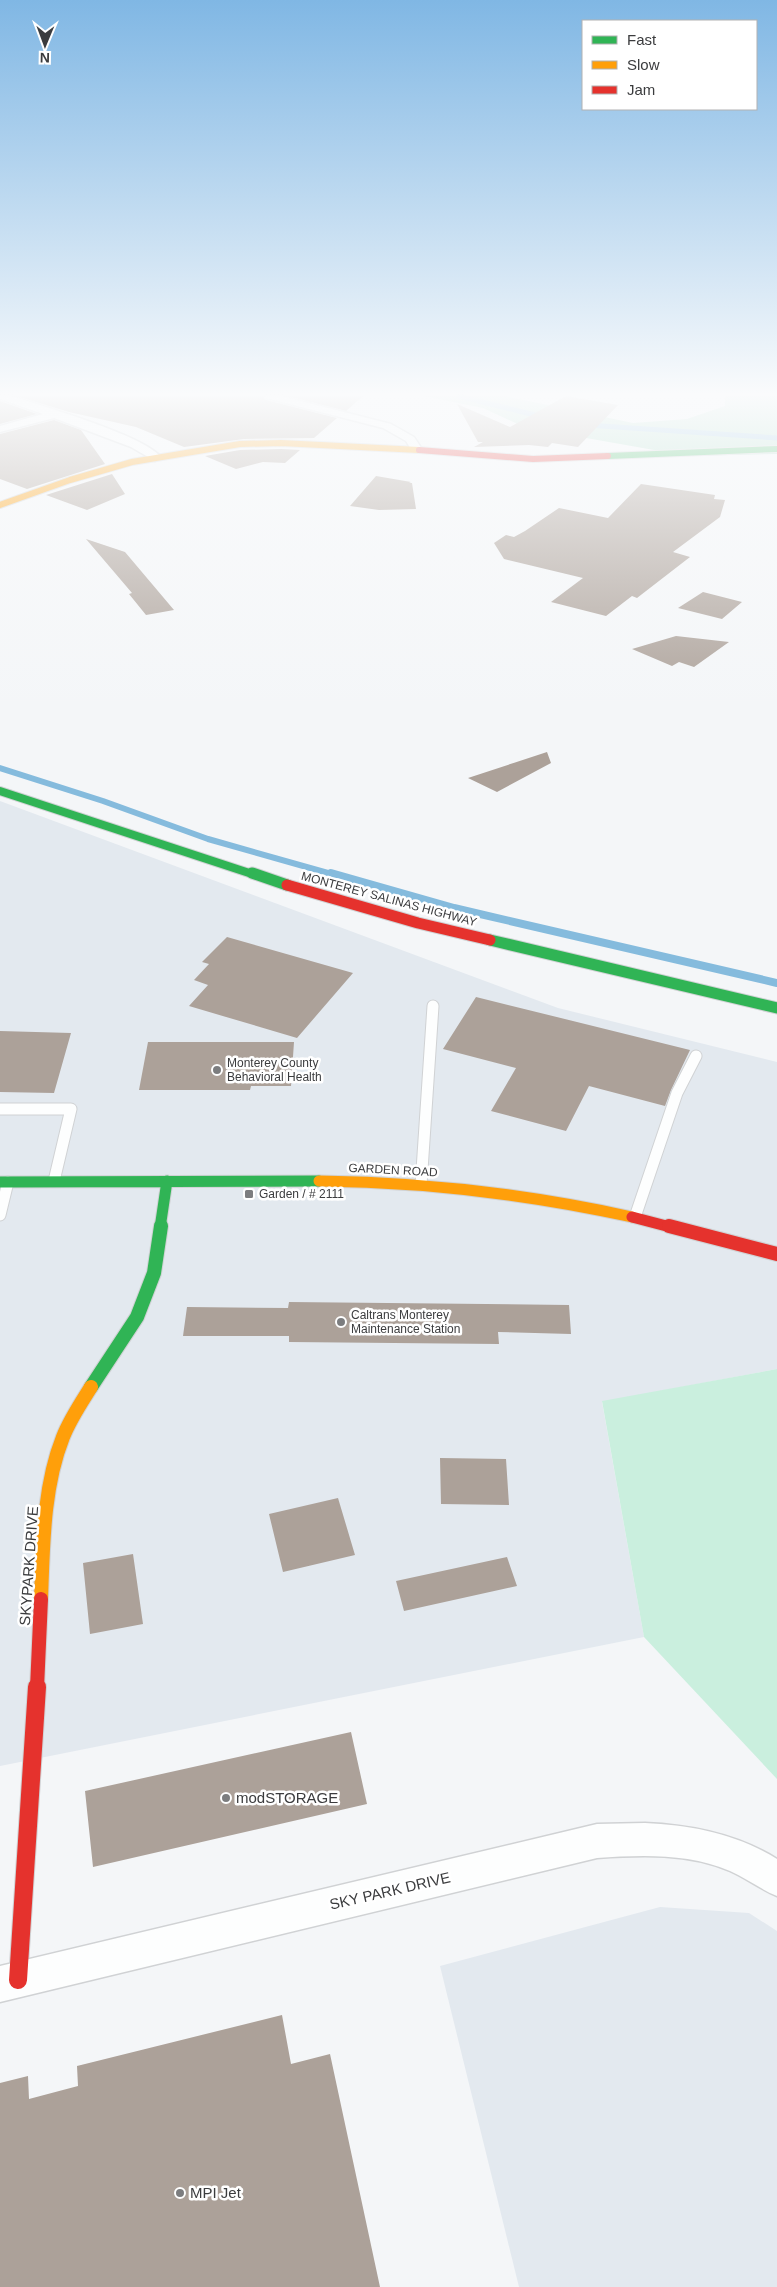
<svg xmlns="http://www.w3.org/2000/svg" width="777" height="2287" font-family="Helvetica,sans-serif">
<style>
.built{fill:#e3e9ef}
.green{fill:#caefde}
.forest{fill:#aadbc5}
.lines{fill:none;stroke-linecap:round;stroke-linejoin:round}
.stream-far2{stroke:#85bbdd;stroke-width:5}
.stream-far1{stroke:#85bbdd;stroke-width:6}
.stream{stroke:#85bbdd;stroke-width:8}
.building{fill:#aca199}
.lane-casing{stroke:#d0d2d4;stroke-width:13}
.street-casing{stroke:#d0d2d4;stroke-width:3}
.fast-far3-casing{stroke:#d0d2d4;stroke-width:8}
.fast-far2-casing{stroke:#d0d2d4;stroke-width:10}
.fast-far1-casing{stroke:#d0d2d4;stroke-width:13}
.fast-casing{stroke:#d0d2d4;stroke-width:16}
.slow-far2-casing{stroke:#d0d2d4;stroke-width:8}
.slow-far1-casing{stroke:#d0d2d4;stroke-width:13}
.slow-casing{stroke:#d0d2d4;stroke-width:16}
.jam-far3-casing{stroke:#d0d2d4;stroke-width:8}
.jam-far2-casing{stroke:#d0d2d4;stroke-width:13}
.jam-far1-casing{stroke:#d0d2d4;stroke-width:16}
.jam-casing{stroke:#d0d2d4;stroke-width:20}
.lane{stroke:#fdfefe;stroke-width:11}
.street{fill:#fdfefe;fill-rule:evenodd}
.fast-far3{stroke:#30b455;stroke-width:6}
.fast-far2{stroke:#30b455;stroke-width:8}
.fast-far1{stroke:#30b455;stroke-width:11}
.fast{stroke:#30b455;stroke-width:14}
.slow-far2{stroke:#ff9f0a;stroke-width:6}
.slow-far1{stroke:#ff9f0a;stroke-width:11}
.slow{stroke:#ff9f0a;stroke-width:14}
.jam-far3{stroke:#e5322d;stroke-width:6}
.jam-far2{stroke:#e5322d;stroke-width:11}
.jam-far1{stroke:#e5322d;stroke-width:14}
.jam{stroke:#e5322d;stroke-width:18}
.poi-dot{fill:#7c7d7f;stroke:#fff;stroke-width:2}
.labels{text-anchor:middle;stroke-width:5;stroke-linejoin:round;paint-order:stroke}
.street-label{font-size:12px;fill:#3b3c3e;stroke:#fff}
.poi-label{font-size:12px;fill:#3b3c3e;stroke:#fff;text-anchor:start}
.near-street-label{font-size:15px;fill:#3b3c3e;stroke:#fff}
.near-poi-label{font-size:15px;fill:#3b3c3e;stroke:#fff;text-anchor:start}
</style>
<rect width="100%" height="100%" fill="#f4f6f8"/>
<path class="built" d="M0 801 558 1008 777 1062V1369L602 1402 644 1637 0 1766Z
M660 1907 749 1913 777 1931V2287H519L440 1966Z"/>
<path class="green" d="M777 1369V1779L644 1637 602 1401Z"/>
<path class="forest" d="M424 396H504L633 423 687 419 725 406V396H777V454L688 456 524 427 483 408Z"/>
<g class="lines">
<path class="stream-far2" d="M458 396 543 417
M587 425 777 438"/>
<path class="stream-far1" d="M0 768 103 801 208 839 335 875"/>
<path class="stream" d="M331 873 454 908 777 983"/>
</g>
<path class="building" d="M16 396H263L266 400 337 418 314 438 244 439 184 447 136 427 69 412Z
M287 396H363L346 411Z
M566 396 618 405 578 447 552 443 548 447 529 445 474 447 483 442H478L457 404 510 427Z
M0 401 37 414 0 424Z
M54 420 81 430 105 464 27 489 0 479V434Z
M281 449 300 450 285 463 263 462 236 469 205 456 240 450Z
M112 474 125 494 87 510 46 495Z
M376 476 411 482 409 483H412L416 509 379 510 350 506Z
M641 484 715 495 714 499 725 500 720 517 673 552 690 557 637 598 632 596 606 616 551 602 583 578 504 559 494 543 506 535 514 537 525 531 559 508 608 518Z
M86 539 125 552 174 610 146 615 129 594 132 593Z
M703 592 742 602 722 619 678 608Z
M676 636 729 642 694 667 679 662 672 666 632 649Z
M547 752 551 763 497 792 468 778Z
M227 937 353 973 297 1038 189 1006 208 985 194 980 209 964 202 962Z
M476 997 690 1050 671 1090 665 1106 589 1086 566 1131 491 1111 516 1068 443 1049Z
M0 1031 71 1033 54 1093 0 1092Z
M148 1042H294L291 1086H251L250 1090H139Z
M289 1302 569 1305 571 1334 498 1332 499 1344 289 1342V1336H183L187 1307 288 1308Z
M440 1458 506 1459 509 1505 441 1504Z
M338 1498 355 1555 283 1572 269 1514Z
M133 1554 143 1624 90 1634 83 1563Z
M507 1557 517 1586 404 1611 396 1581Z
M351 1732 367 1804 93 1867 85 1791Z
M282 2015 291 2064 330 2054 380 2287H0V2083L28 2076 29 2099 78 2086 77 2066Z"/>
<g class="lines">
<g class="lane-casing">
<path id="lane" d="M0 1109H71L54 1181
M421 1185 433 1006
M0 1215 8 1182
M635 1217 677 1093 696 1056"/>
</g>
<g class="street-casing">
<path id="street" d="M0 396H11C42 406 143 435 161 457L155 461 131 447 54 418 0 432V426L43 414 0 399Z
M265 396H281L391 424 414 437 422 449 420 451H412L406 441 383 428 266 398Z
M645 1823C692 1825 737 1834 777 1859V1896C760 1889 746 1878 730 1871 688 1853 641 1855 597 1858L0 2002V1966L597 1824Z"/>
</g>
<g class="fast-far3-casing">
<path id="fast-far3" d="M608 456 777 449"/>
</g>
<g class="fast-far2-casing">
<path id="fast-far2" d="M0 791 255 875"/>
</g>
<g class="fast-far1-casing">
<path id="fast-far1" d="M252 873 287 885
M490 940 777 1008
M0 1182 319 1181
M160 1228 167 1181"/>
</g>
<g class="fast-casing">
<path id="fast" d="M91 1387 137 1317 154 1273 161 1226"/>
</g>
<g class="slow-far2-casing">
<path id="slow-far2" d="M0 505 70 480 132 462 240 444 281 443 419 450"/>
</g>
<g class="slow-far1-casing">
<path id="slow-far1" d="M319 1181C426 1182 527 1194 632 1217"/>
</g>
<g class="slow-casing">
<path id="slow" d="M41 1599C43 1546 43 1487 63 1437 70 1419 81 1403 91 1387"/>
</g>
<g class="jam-far3-casing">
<path id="jam-far3" d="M419 450 533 459 608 456"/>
</g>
<g class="jam-far2-casing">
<path id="jam-far2" d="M287 885 418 923 490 940
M632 1217 674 1228"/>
</g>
<g class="jam-far1-casing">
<path id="jam-far1" d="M669 1226 777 1254
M37 1688 41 1599"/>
</g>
<g class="jam-casing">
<path id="jam" d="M18 1980 37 1687"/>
</g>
<use href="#lane" class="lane"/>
<use href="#street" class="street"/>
<use href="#fast-far3" class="fast-far3"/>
<use href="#fast-far2" class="fast-far2"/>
<use href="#fast-far1" class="fast-far1"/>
<use href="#fast" class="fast"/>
<use href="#slow-far2" class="slow-far2"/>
<use href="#slow-far1" class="slow-far1"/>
<use href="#slow" class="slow"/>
<use href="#jam-far3" class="jam-far3"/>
<use href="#jam-far2" class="jam-far2"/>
<use href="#jam-far1" class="jam-far1"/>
<use href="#jam" class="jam"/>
</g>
<linearGradient id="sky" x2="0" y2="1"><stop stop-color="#80b7e4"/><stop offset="0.55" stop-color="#fafbfc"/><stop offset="1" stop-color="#fafbfc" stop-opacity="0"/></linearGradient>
<rect width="777" height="716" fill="url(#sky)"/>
<g class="poi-dot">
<circle cx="217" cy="1070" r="5"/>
<rect x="244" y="1189" width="10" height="10" rx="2.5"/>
<circle cx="341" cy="1322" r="5"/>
<circle cx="226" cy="1798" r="5"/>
<circle cx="180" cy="2193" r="5"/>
</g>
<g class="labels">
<g class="street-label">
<text transform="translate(389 899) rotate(15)" y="4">MONTEREY SALINAS HIGHWAY</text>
<text transform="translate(393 1170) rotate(3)" y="4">GARDEN ROAD</text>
</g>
<g class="poi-label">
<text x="227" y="1067">Monterey County<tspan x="227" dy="14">Behavioral Health</tspan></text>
<text x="259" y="1198">Garden / # 2111</text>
<text x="351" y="1319">Caltrans Monterey<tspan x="351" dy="14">Maintenance Station</tspan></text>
</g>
<g class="near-street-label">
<text transform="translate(29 1566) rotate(-86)" y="5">SKYPARK DRIVE</text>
<text transform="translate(390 1891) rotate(-13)" y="5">SKY PARK DRIVE</text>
</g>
<g class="near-poi-label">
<text x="236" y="1803">modSTORAGE</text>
<text x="190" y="2198">MPI Jet</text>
</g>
</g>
<rect x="582" y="20" width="175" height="90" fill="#ffffff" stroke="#b1b1b2"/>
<rect x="592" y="36" width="25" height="8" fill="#30b455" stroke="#b1b1b2"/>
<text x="627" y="45" font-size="15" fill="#3b3c3e">Fast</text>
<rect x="592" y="61" width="25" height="8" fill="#ff9f0a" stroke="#b1b1b2"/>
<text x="627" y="70" font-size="15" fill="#3b3c3e">Slow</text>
<rect x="592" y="86" width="25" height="8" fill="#e5322d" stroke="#b1b1b2"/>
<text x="627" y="95" font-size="15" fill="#3b3c3e">Jam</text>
<g transform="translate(45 45) rotate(181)" stroke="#ffffff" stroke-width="4" paint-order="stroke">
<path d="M0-4L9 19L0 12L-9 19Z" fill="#3b3c3e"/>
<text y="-8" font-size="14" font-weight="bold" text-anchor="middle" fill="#3b3c3e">N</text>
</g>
</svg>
